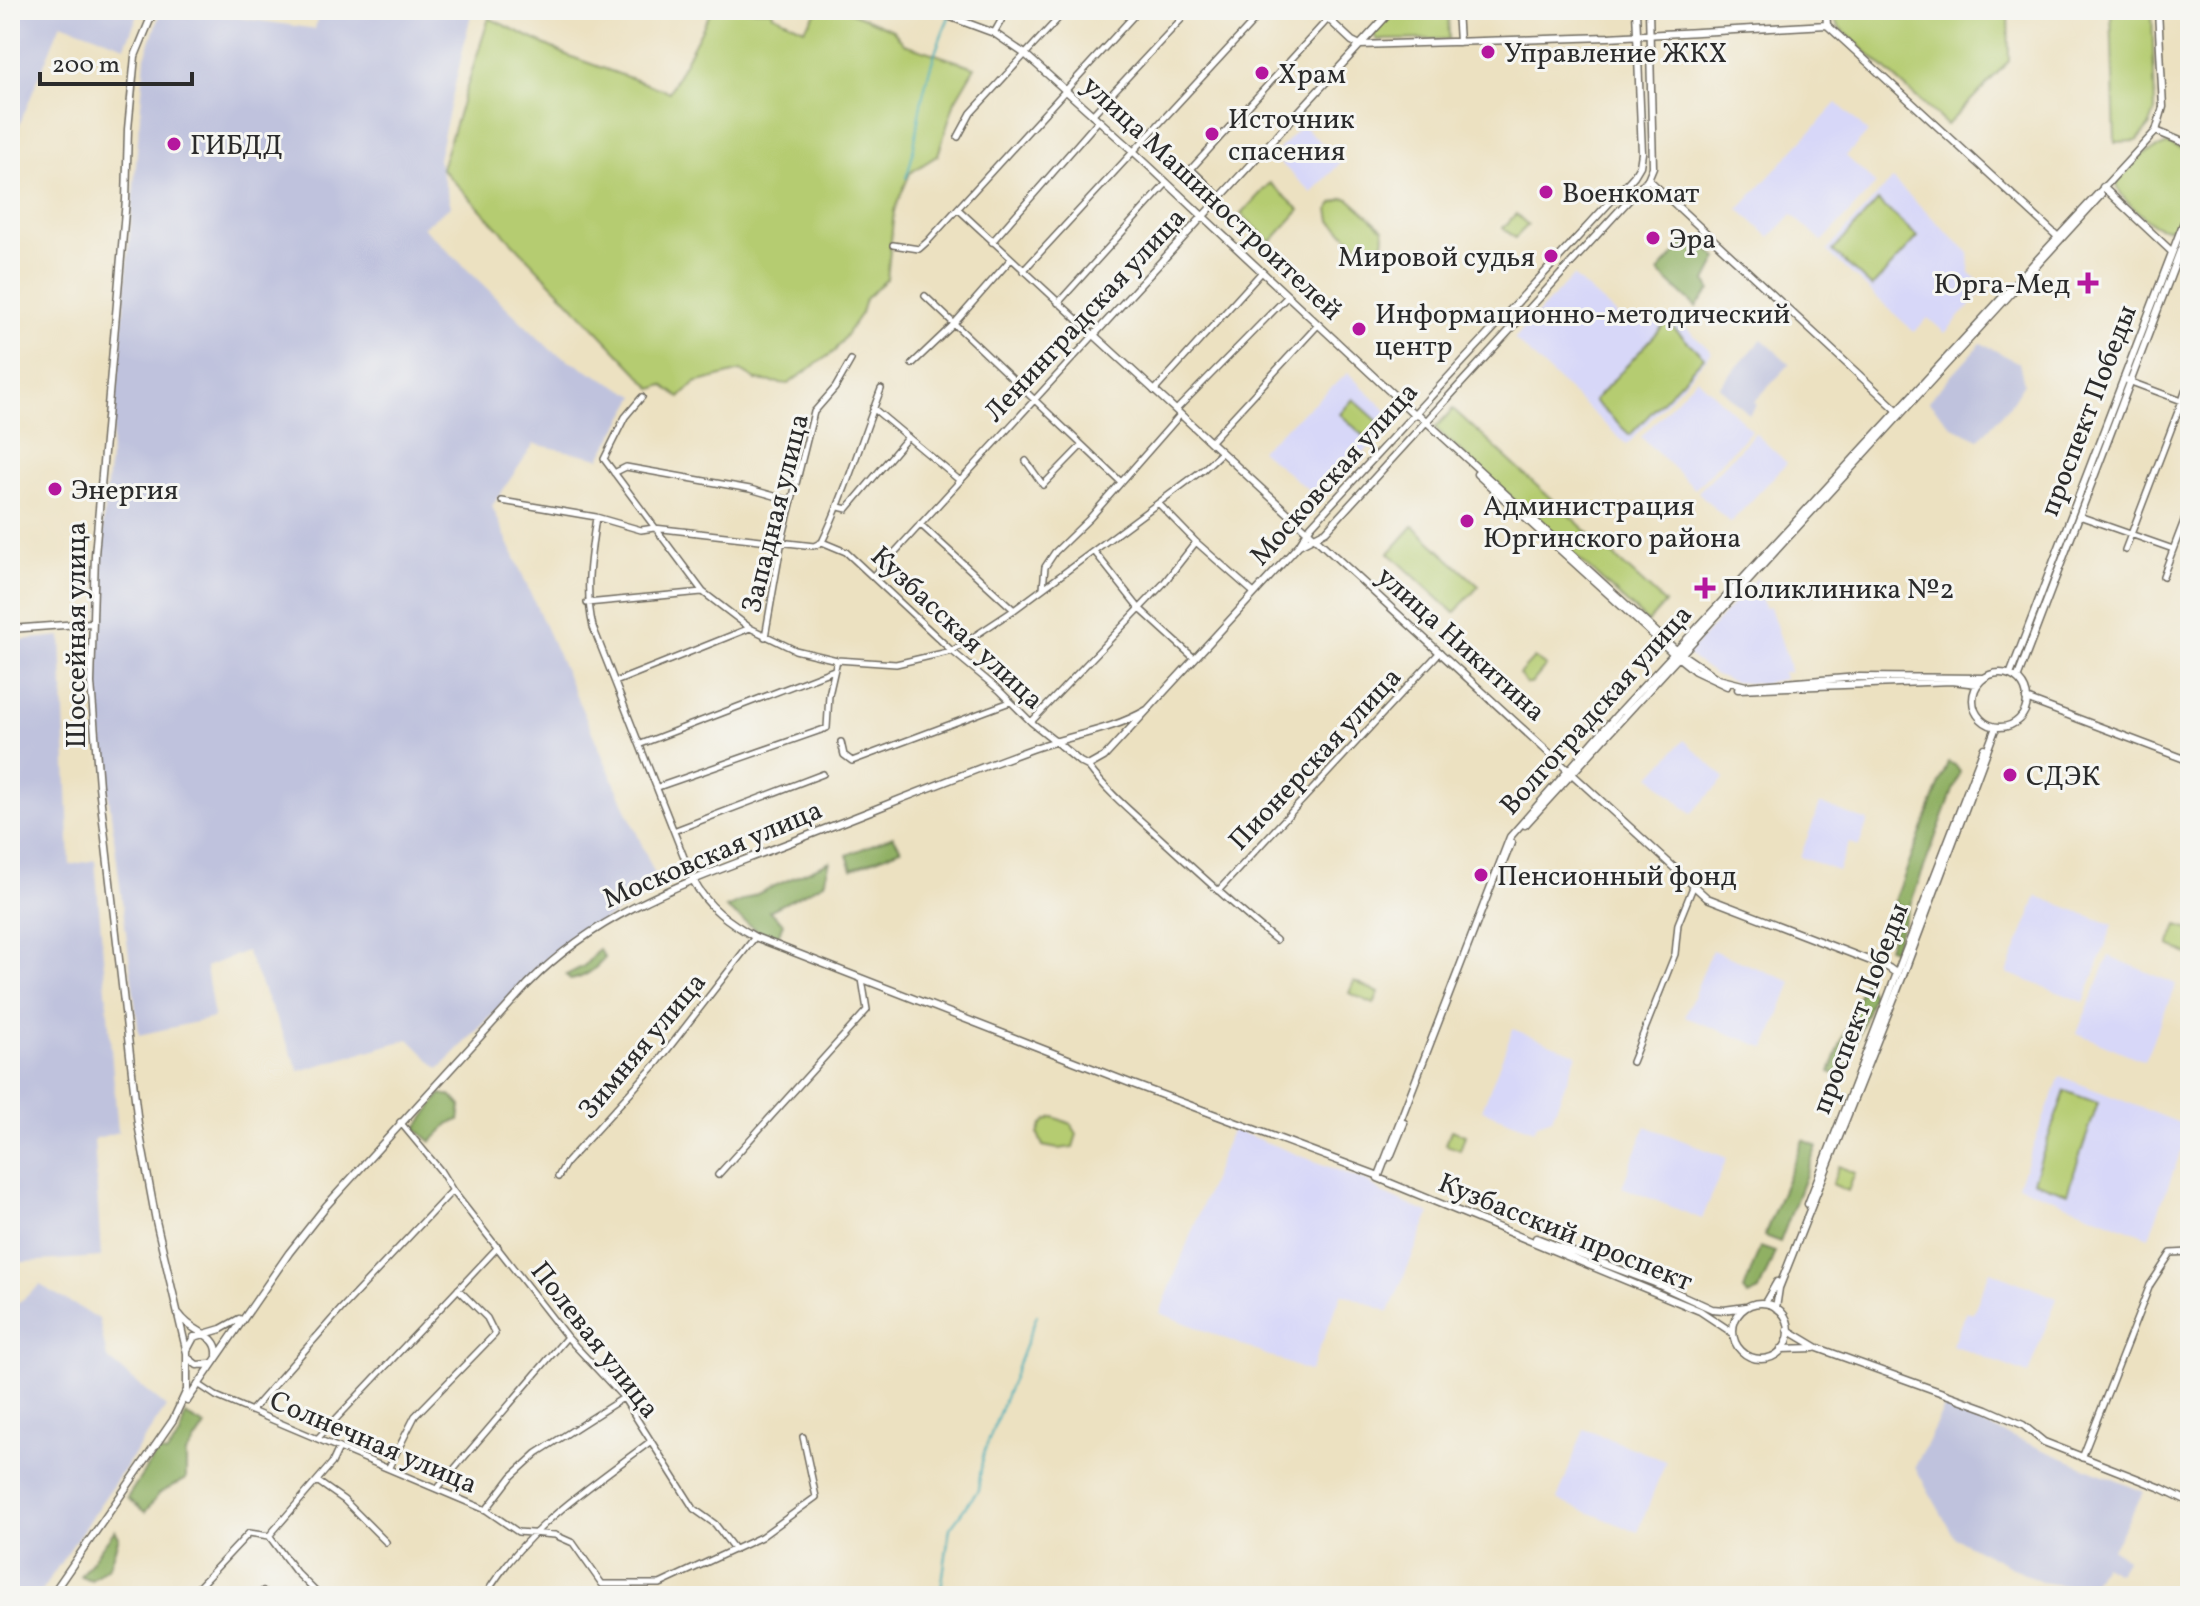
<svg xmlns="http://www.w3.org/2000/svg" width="2200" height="1606" font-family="Vollkorn,serif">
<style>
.built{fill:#d7d7f8}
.industrial{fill:#bfc2dd}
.green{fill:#b5cc71;stroke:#707c4e;stroke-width:2}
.forest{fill:#90b063;stroke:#5e6e47;stroke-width:2}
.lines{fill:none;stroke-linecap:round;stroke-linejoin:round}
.stream{stroke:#3babb8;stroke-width:2}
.minor-casing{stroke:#6f6b60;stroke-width:8}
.tertiary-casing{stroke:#6f6b60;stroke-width:9}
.secondary-casing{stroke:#6f6b60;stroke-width:9}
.minor{stroke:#fff;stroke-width:5}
.tertiary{stroke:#fff;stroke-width:6}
.secondary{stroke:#fff;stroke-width:6}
.rail{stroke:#2b2b2b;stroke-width:2;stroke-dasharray:12 6;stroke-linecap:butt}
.poi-dot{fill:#b5179e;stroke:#f6f6f2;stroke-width:3}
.labels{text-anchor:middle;stroke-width:6;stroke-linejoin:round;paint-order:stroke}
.poi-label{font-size:28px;fill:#2b2b2b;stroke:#f6f6f2;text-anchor:start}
.street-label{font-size:28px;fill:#2b2b2b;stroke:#f6f6f2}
</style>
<rect width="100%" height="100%" fill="#f6f6f2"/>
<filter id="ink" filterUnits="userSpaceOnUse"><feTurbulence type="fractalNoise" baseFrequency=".0125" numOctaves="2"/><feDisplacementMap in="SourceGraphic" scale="16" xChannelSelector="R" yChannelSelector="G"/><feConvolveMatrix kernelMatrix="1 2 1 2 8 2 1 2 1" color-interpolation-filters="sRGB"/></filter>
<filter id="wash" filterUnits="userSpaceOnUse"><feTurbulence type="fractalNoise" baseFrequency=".006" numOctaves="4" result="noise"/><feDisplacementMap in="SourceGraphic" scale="32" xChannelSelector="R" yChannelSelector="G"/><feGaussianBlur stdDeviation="1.8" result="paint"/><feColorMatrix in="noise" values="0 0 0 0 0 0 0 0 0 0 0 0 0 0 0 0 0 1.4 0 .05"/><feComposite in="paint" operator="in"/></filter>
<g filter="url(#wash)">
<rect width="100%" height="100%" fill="#ece1c1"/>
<path class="built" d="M1837 103 1868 132 1846 156 1876 184 1822 242 1792 214 1770 238 1739 209Z
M1302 125 1342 161 1312 193 1273 156Z
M1892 179 1969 253 1970 273 1986 288 1945 333 1928 318 1914 332 1827 251Z
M1573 276 1618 316 1637 326 1666 319 1681 323 1712 352 1627 445 1514 339Z
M1348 373 1395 419 1321 500 1260 450Z
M1697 378 1752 430 1695 489 1641 437Z
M1755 433 1787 463 1730 523 1698 492Z
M1757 577 1764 608 1770 607 1789 664V672H1783L1784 679 1758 684 1734 682 1716 675 1687 655Z
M1684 740 1725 778 1691 814 1651 776Z
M1820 804 1868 821 1859 846 1849 842 1838 871 1800 857Z
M2037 896 2113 925 2084 1002 2007 973Z
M1712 950 1792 982 1766 1048 1685 1017Z
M2109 956 2176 984 2144 1061 2077 1033Z
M1513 1029 1577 1054 1552 1118 1538 1123 1534 1130 1482 1110Z
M2060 1076 2190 1127 2149 1237 2018 1185Z
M1646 1126 1727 1158 1702 1219 1622 1187Z
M1232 1129 1368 1182 1382 1193 1430 1214 1389 1312 1342 1293 1310 1372 1160 1313Z
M1990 1271 2057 1298 2028 1374 1952 1345 1966 1311 1973 1313Z
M1584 1429 1666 1461 1638 1532 1557 1500Z"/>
<path class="industrial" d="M10 10H140L125 46 61 23 10 148Z
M161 10H188L315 29 319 10H472L438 159 451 206 423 227 552 351 636 396 600 458 534 444 492 506 661 888 577 935 549 957 439 1069 409 1039 299 1071 246 951 206 967 214 1018 139 1035 99 719 98 675 103 522 115 411 145 57Z
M1762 339 1790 364 1754 402 1757 405 1749 414 1719 387Z
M1981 343 2019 363 2024 383 2010 405 1979 439 1953 427 1928 401Z
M61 636 70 865 95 860 118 1132 94 1139 101 1257 10 1263V641Z
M40 1285 99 1319 107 1358 166 1407 38 1596H10V1310Z
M1944 1408 2144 1492 2112 1549 2127 1558 2118 1573 2103 1565 2089 1589 2041 1582 1955 1538 1915 1467Z"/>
<path class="green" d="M712 10H773L772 14 804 29 819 10H845L893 30 904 44 975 67 955 101 938 155 910 173 894 211 887 279 865 299 861 313 835 351 788 384 756 380 741 371 695 383 680 398 663 385 653 389 441 168 489 18 569 56 669 92Z
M1394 10H1448L1449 39 1377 40 1373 33Z
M1827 10H2008L2009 61 1947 125 1841 29Z
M2111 10H2152L2155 111 2150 125 2137 141 2115 142Z
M2168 144 2190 152C2190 187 2188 262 2137 211 2127 202 2118 195 2117 181L2143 154Z
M1270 183 1300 210 1271 242 1241 214Z
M1344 198 1349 199 1383 229C1386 244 1379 256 1363 250L1331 221 1329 209 1333 203Z
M1878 201 1918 237 1872 287 1833 251Z
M1516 214 1528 225 1515 238 1503 228Z
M1667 322 1704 357 1630 435 1594 401Z
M1353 399 1381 424 1367 439 1340 414Z
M1453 409 1665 603 1648 622 1435 428Z
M1413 526 1479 586 1454 613 1389 553Z
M1534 658 1546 666 1531 684H1526L1519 674Z
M2177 925 2190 929V955L2169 946Z
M1354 981 1379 993 1374 1004 1349 993Z
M2065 1091 2098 1103 2067 1193 2033 1181Z
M1054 1117 1071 1124 1077 1134 1073 1147 1058 1149 1043 1146 1038 1134C1041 1125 1044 1120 1054 1117Z
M1451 1130 1465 1135 1460 1150 1446 1145Z
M1839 1166 1855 1173 1848 1191 1832 1184Z"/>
<path class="forest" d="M1690 237 1701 243 1718 258 1706 281 1710 290 1696 307 1658 272Z
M1948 762 1955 765 1960 772 1893 950 1888 948 1903 907 1894 903Z
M893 836 901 849 852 869 847 855Z
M830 861 824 883 769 911 783 923 778 937 756 930 726 908Z
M599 949 605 958C595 969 585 978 570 980L566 975 584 966Z
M1864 981 1873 995 1843 1077 1830 1072Z
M441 1094 452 1096 461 1106 459 1120 449 1124 431 1142 416 1129Z
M1803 1140 1817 1146 1780 1242 1764 1236Z
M1760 1247 1775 1252 1759 1291 1748 1296 1744 1290Z
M185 1415 205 1426 186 1454V1479L160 1493 145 1512 127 1498 157 1452 166 1454 180 1436Z
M115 1530 119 1537 109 1566 91 1580 80 1576Z"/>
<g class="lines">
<path class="stream" d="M906 178C916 152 916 125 922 99 929 67 939 39 952 10
M940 1596 950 1528 978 1490 983 1455 1037 1315"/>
</g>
</g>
<g filter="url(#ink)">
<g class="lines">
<g class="minor-casing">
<path id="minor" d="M994 33 1007 10
M1092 115 1190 10
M958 137 971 113 1066 10
M1221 198 1191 169 1328 19
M992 242 1098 121
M893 245 919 249 928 241 1139 10
M1023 271 1264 10
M925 296 1121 482
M1058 303 1166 184
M912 364 953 325 1011 259
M2123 379 2182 401 2186 389 2190 391
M1154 391 1261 273
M642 397 625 417 604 459 703 592 750 628 795 650 837 660 896 664 952 651 1014 610 1204 469 1221 453
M873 408 959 480
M1176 410 1288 296
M1210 442 1318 325
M1026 461 1043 485 1082 445
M614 473 626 467 750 489 792 501
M502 501 596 517 641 530 654 528 814 546 822 542 846 552 952 651 999 690 1031 722 1055 741
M1158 503 1196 542 1254 593
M839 507 847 509 908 437
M2079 516 2173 549
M596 517C591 555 584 589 593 627L693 880
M920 524 1014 610
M822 542C846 493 861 440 881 389
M2125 550 2182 401
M1094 551 1139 608 1194 658
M873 576 1094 335 958 209
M2163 576 2190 505
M1043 588 1045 567 1055 552 1089 519 1180 415
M587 603 702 592
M765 637 782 540 814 412 835 388 851 360
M615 682 750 628
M1031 722 1163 584 1196 542
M841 742 844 755 852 761 1010 702
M641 744 834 670
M1088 766C1108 793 1134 814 1159 837 1197 872 1235 907 1276 940
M658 787 827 728 829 695 837 660
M676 830 823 774
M1218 891 1440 652
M1632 1062 1675 954 1678 924 1693 887
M400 1122 440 1170 453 1191 567 1337 623 1397 694 1509 715 1524 735 1550
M718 1175 867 1010 862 979
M558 1177 566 1163 658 1062 755 937
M198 1384 216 1396 486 1510 518 1532 555 1535 573 1543 602 1584H660L761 1537 816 1497 803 1437
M251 1411 342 1308 452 1191
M318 1438 498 1247
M2082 1458 2150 1285 2171 1253 2190 1252
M389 1467 415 1416 495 1334 487 1318 458 1289
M317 1481 344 1500 386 1542
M437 1489 567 1337
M486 1510 512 1476 537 1453 623 1398
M269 1536 296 1572 320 1596
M190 1596 249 1533 269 1536 332 1463 339 1448
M258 1596 263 1591
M485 1596C524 1529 590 1487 651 1441"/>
</g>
<g class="tertiary-casing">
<path id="tertiary" d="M932 10 994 33 1025 54 1134 152 1415 415
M1319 10 1352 41 1360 45 1608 37 1827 25 2057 236
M1392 10 1094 335 1707 898 1889 968 1897 974
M1457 10 1459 42
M1826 10 1827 25
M2156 131 2190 145
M1648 179 1898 411
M2103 187 2171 251
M10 629 92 623
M2026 699 2190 761
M693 880C708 908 729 922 755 937L1130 1083 1379 1176
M1788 1330 1818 1348 1987 1409 2023 1425 2044 1442 2161 1488 2190 1502
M1781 1349 1814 1348"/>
</g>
<g class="secondary-casing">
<path id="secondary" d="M1417 413 1677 651 1718 679 1746 686 1858 677 1984 678
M1477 474 1674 654 1695 671 1727 686
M1299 545 1326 531 1648 179 1653 167 1649 10
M1973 700a27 27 0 1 1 54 0a27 27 0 1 1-54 0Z
M2010 675 2190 206
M2017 679 2190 225
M1738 689 1952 681 1977 684
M1055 741 1080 762 1088 766 1104 757 1299 545 1311 526 1634 176 1640 166 1642 153 1636 10
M1525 825 2101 195
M1499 873 1511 843
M1390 1157 1404 1123
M1808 1204 1984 748
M1536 1238 1655 1283 1712 1309 1724 1310 1746 1307
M1765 1303 1777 1282
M1733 1331a28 28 0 1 1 56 0a28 28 0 1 1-56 0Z
M1776 1308 1779 1288 1902 978 1996 727
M179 1314C193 1335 219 1333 217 1355
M1733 1333 1700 1311 1378 1178 1510 837 1617 715 2156 131 2163 107 2158 10
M187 1350 194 1337 221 1329 239 1319
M188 1358 197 1365 210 1364
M187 1401 289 1253 326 1206 528 984C604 906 700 878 799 839 877 809 954 777 1032 749 1071 735 1111 731 1147 710
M51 1596 173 1420 187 1390V1353L156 1221 138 1124 99 786 91 683 95 555 126 200 128 129 135 56 154 10"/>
</g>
<use href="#minor" class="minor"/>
<use href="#tertiary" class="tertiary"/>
<use href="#secondary" class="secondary"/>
<path class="rail" d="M10 22 16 10"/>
</g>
</g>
<g class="poi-dot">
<circle cx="1488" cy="52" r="8"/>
<circle cx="1262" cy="73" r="8"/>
<circle cx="1212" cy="134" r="8"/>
<circle cx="174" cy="144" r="8"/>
<circle cx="1546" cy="192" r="8"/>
<circle cx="1653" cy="238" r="8"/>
<circle cx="1551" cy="256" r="8"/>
<path d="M2084 271h8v8h8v8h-8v8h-8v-8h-8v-8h8z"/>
<circle cx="1359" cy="329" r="8"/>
<circle cx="55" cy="489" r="8"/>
<circle cx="1467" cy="521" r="8"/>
<path d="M1701 576h8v8h8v8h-8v8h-8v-8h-8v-8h8z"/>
<circle cx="2010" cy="775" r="8"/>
<circle cx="1481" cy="875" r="8"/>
</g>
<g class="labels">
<g class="poi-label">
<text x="1504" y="62">Управление ЖКХ</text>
<text x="1278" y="83">Храм</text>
<text x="1228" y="128">Источник<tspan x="1228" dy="32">спасения</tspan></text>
<text x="190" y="154">ГИБДД</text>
<text x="1562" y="202">Военкомат</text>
<text x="1669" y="248">Эра</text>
<text x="1535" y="266" text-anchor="end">Мировой судья</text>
<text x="2070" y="293" text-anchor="end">Юрга-Мед</text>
<text x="1375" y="323">Информационно-методический<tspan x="1375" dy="32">центр</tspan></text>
<text x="71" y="499">Энергия</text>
<text x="1483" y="515">Администрация<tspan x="1483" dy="32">Юргинского района</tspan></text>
<text x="1723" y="598">Поликлиника №2</text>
<text x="2026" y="785">СДЭК</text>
<text x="1497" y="885">Пенсионный фонд</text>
</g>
<g class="street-label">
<text transform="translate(1213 197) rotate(43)" y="10">улица Машиностроителей</text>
<text transform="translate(1084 314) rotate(-47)" y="10">Ленинградская улица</text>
<text transform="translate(2087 410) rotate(-69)" y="10">проспект Победы</text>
<text transform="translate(1333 473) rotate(-48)" y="10">Московская улица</text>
<text transform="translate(774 513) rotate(-76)" y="10">Западная улица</text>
<text transform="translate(958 627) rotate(43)" y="10">Кузбасская улица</text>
<text transform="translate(75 635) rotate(-90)" y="10">Шоссейная улица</text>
<text transform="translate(1462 643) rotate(42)" y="10">улица Никитина</text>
<text transform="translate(1595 709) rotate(-48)" y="10">Волгоградская улица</text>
<text transform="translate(1314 758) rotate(-47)" y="10">Пионерская улица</text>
<text transform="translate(712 853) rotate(-23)" y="10">Московская улица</text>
<text transform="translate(1859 1008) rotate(-69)" y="10">проспект Победы</text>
<text transform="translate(641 1045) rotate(-50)" y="10">Зимняя улица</text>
<text transform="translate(1566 1231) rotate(22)" y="10">Кузбасский проспект</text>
<text transform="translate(596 1339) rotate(52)" y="10">Полевая улица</text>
<text transform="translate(374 1441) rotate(23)" y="10">Солнечная улица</text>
</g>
</g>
<rect width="2200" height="1606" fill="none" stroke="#f6f6f2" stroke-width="40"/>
<path d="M40 72v12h152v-12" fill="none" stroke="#2b2b2b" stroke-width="4"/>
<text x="52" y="72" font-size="24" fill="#2b2b2b" stroke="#f6f6f2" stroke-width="6" paint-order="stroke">200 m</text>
</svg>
